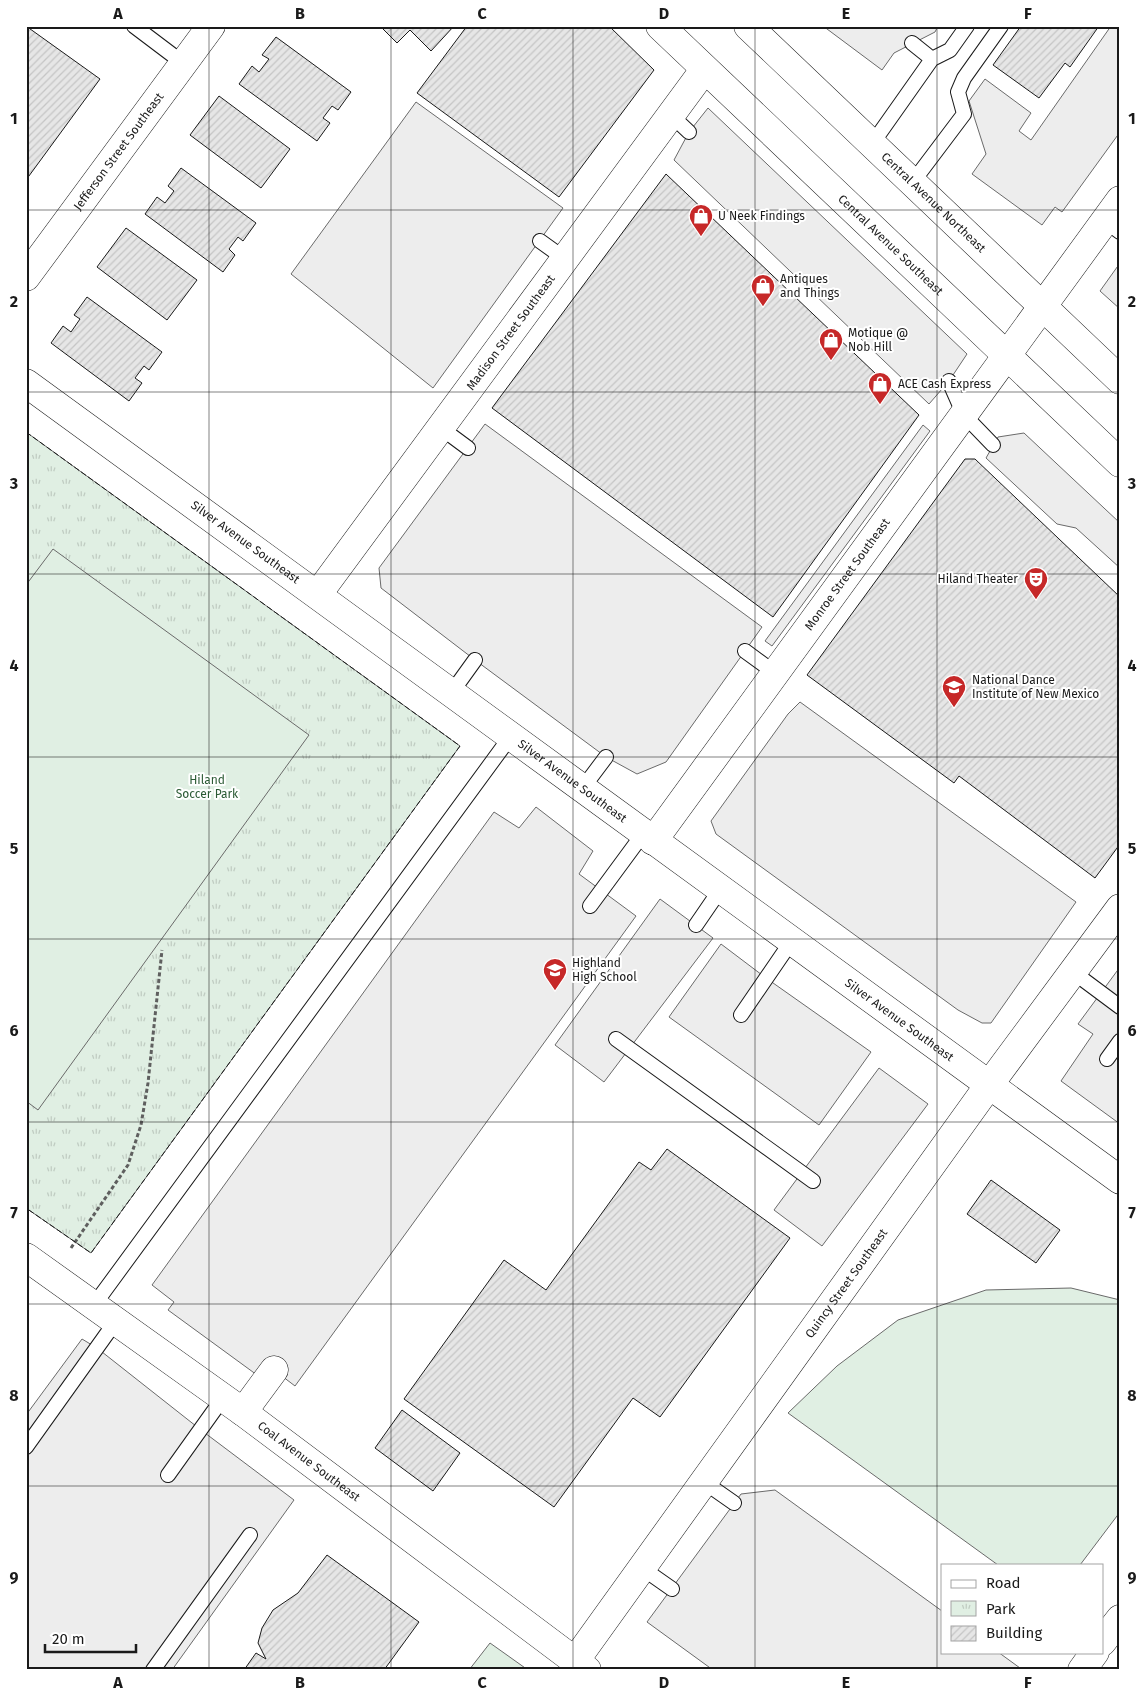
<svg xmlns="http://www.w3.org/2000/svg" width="1146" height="1696" font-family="'Fira Sans',sans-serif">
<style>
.park{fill:url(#park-tufts);stroke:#6a6a6a}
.garden{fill:#e0efe3;stroke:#6a6a6a}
.parking{fill:#ededed;stroke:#6a6a6a}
.building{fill:url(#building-hatch);stroke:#1a1a1a}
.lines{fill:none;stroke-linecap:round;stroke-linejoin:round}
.lane-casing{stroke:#1a1a1a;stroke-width:16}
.street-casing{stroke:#1a1a1a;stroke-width:29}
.primary-casing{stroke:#1a1a1a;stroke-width:29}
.path{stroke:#5f5f5f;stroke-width:3;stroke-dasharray:4 2.5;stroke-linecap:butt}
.lane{stroke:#fff;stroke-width:14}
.street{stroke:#fff;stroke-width:28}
.primary{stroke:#fff;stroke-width:28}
.fence{stroke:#1a1a1a;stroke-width:1;stroke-dasharray:6 2.5;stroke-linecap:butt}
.grid{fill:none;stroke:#1a1a1a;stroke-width:1;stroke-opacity:0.55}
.labels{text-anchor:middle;stroke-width:4;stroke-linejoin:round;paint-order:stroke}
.street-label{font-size:12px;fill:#1a1a1a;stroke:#fff}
.poi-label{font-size:12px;fill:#1a1a1a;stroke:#fff;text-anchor:start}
.park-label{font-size:12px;fill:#2b5a34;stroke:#fff}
.neatline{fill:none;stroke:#1a1a1a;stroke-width:2}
.grid-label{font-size:16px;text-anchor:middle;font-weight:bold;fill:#1a1a1a}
</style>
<defs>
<pattern id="park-tufts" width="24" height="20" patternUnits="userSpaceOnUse" patternTransform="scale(1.25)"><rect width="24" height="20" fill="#e0efe3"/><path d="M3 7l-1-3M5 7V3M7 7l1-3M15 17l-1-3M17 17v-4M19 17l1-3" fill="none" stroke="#c0ccc2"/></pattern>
<pattern id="building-hatch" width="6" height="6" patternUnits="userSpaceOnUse" patternTransform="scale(1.25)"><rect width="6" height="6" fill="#e6e6e6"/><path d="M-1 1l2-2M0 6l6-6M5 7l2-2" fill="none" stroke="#c5c5c5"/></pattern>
</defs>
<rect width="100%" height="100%" fill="#fff"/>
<path class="park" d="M26 432 460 746 91 1253 26 1208Z"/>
<path class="garden" d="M53 549 309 735 38 1110 26 1101V585Z
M1071 1288 1120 1300V1512L1080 1565H998L788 1413 837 1366 898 1320 986 1290Z
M490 1643 528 1670H469Z"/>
<path class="parking" d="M823 26H938L935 32 894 53 882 70Z
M1111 26H1117L1120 28V132L1062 212 1055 207 1042 225 972 174 986 154 969 101 985 79 1031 113 1019 131 1031 140Z
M416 102 563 208 433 388 291 274Z
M708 108 967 354 949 381 929 404 674 160 689 132Z
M1120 263V309L1100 291Z
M485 424 762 627 666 762 637 774 606 757 475 660 381 588 379 568Z
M923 425 930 431 772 646 765 641Z
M1024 433 1120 523V568L1076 528 1057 524 986 458 998 437Z
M800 702 1076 902 991 1023H982L958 1010 716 834 711 821 788 714Z
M536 807 593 851 579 874 636 916 295 1386 274 1370 257 1375 168 1310 174 1302 152 1285 494 812 519 828Z
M660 899 713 938 604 1082 555 1045Z
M721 944 766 978 871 1052 819 1125 669 1017Z
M1120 967V1124L1061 1081 1093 1034 1078 1024Z
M879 1068 928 1104 822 1246 774 1210Z
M82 1339 97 1348 201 1430 294 1500 172 1670H26V1415Z
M775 1490 942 1611V1652H998L1020 1668 1019 1670H713L647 1622 741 1494Z"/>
<path class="building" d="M26 26 100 79 26 180Z
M380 26H454L431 51 410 30 397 43Z
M467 26H609L654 70 559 197 417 93Z
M1021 26H1099L1070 67 1065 63 1039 98 993 65Z
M276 37 351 92 338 110 332 106 323 118 330 123 317 141 239 84 252 66 259 72 269 59 262 55Z
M219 96 290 149 261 188 190 135Z
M181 168 256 223 243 241 238 237 229 249 235 255 223 272 145 214 157 197 165 203 174 191 168 186Z
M666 174 919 415 773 617 492 408Z
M126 228 197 280 167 320 97 267Z
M87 297 162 352 149 370 144 366 135 378 142 383 129 401 51 343 63 326 71 332 80 319 74 315Z
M965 459H975L1120 597V844L1095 878 959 776 954 783 807 675Z
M667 1149 790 1238 660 1417 633 1398 554 1507 404 1399 504 1260 546 1290 639 1162 651 1170Z
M991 1180 1060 1230 1036 1263 967 1214Z
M402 1410 460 1453 433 1491 375 1448Z
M327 1555 419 1622 384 1670H244L256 1653 266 1659 258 1643 262 1628 273 1610 298 1593Z"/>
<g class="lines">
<g class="lane-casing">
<path id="lane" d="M134 26 183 63
M932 59 950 50 967 26
M671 115 689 132
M872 144 932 59 912 43
M912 183 964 114 958 92 964 78 1001 26
M1105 221 1120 232
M540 241 565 259
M949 381 964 415 993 445
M441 428 468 448
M745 651 775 673
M452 692 475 660
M582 789 606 757
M590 906 643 834
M696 925 720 890
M1073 972 1120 1007
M741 1015 791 942
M616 1039 813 1181
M1107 1059 1120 1041
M94 1305 511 736
M26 1447 116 1321
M168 1475 223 1398
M704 1482 734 1503
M642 1568 672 1589
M153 1670 250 1535"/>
</g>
<g class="street-casing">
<g id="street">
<path id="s1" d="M26 277 211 26"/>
<path id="s2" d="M26 383C392 647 754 916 1120 1180"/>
<path id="s3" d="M318 594 704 70"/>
<path id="s4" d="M653 841 1120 200"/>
<path id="s5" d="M26 1257 243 1412 587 1670"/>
<path d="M243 1412 274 1370"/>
<path d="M1102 1642 1120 1619"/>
<path id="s6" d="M575 1661 989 1085 1120 908"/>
<path d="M1082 1670 1095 1652"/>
</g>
</g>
<g class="primary-casing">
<g id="primary">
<path id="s7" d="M660 26 1120 463"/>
<path id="s8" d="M748 26 1120 380"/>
</g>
</g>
<path class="path" d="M71 1248 128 1165 141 1125 148 1083 162 950"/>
<use href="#lane" class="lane"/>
<use href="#street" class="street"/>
<use href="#primary" class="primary"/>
<path class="fence" d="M26 432 460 746 91 1253 26 1208"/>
</g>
<path class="grid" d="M209 26V1670M391 26V1670M573 26V1670M755 26V1670M937 26V1670M26 210H1120M26 392H1120M26 574H1120M26 757H1120M26 939H1120M26 1122H1120M26 1304H1120M26 1486H1120"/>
<defs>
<g id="shop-pin" transform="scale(1.25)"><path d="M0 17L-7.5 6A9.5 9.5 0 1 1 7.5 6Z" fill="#c62828" stroke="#fff"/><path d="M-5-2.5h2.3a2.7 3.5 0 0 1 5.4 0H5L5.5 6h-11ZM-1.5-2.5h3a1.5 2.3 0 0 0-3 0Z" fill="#fff"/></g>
<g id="theatre-pin" transform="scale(1.25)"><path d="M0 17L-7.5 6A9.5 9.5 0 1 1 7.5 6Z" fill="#c62828" stroke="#fff"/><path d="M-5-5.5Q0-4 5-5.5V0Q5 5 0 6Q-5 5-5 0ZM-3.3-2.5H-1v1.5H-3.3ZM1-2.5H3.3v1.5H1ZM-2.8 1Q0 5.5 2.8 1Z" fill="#fff"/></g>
<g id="school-pin" transform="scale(1.25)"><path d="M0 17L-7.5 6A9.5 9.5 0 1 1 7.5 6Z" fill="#c62828" stroke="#fff"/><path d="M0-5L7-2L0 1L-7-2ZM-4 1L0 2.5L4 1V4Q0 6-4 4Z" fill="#fff"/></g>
</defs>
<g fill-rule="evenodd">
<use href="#shop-pin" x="701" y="216"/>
<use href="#shop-pin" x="763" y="286"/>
<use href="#shop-pin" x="831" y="340"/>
<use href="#shop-pin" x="880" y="384"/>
<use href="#theatre-pin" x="1036" y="579"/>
<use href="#school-pin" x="954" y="687"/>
<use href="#school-pin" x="555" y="970"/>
</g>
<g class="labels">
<g class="street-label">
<text dy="4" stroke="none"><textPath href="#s1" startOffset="156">Jefferson Street Southeast</textPath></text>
<text dy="4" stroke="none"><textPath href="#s8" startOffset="256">Central Avenue Northeast</textPath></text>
<text dy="4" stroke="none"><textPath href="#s7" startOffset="318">Central Avenue Southeast</textPath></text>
<text dy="4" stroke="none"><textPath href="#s3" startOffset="325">Madison Street Southeast</textPath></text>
<text dy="4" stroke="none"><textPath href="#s2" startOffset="271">Silver Avenue Southeast</textPath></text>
<text dy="4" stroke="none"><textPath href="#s4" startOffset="330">Monroe Street Southeast</textPath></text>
<text dy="4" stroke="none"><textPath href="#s2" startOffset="676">Silver Avenue Southeast</textPath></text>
<text dy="4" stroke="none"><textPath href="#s2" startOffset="1081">Silver Avenue Southeast</textPath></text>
<text dy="4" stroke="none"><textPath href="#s6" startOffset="465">Quincy Street Southeast</textPath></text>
<text dy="4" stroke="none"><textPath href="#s5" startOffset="349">Coal Avenue Southeast</textPath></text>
</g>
<g class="poi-label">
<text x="718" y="220">U Neek Findings</text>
<text x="780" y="283">Antiques<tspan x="780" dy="14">and Things</tspan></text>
<text x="848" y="337">Motique @<tspan x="848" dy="14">Nob Hill</tspan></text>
<text x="898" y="388">ACE Cash Express</text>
<text x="1018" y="583" text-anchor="end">Hiland Theater</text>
<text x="972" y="684">National Dance<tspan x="972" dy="14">Institute of New Mexico</tspan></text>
<text x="572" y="967">Highland<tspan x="572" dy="14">High School</tspan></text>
</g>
<g class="park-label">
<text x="207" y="784">Hiland<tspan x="207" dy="14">Soccer Park</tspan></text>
</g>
</g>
<rect width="1146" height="1696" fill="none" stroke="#ffffff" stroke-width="55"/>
<rect x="941" y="1564" width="162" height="90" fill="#ffffff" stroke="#a3a3a3"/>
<rect x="951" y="1580" width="25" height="8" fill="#ffffff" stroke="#a3a3a3"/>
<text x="986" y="1588" font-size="15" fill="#1a1a1a">Road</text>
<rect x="951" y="1601" width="25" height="15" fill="url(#park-tufts)" stroke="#a3a3a3"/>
<text x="986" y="1614" font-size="15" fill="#1a1a1a">Park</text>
<rect x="951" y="1626" width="25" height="15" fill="url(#building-hatch)" stroke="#a3a3a3"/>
<text x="986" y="1638" font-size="15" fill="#1a1a1a">Building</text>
<path d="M45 1644v8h91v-8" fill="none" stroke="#1a1a1a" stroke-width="2.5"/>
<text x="52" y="1644" font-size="15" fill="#1a1a1a" stroke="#ffffff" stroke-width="4" paint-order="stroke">20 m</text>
<rect x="28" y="28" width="1090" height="1640" class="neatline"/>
<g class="grid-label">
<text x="118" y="19">A</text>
<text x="300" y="19">B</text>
<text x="482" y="19">C</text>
<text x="664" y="19">D</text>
<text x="846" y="19">E</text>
<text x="1028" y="19">F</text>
<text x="14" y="124">1</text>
<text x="1132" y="124">1</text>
<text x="14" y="307">2</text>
<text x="1132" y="307">2</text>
<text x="14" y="489">3</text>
<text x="1132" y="489">3</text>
<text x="14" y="671">4</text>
<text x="1132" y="671">4</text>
<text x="14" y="854">5</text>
<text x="1132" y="854">5</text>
<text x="14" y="1036">6</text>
<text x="1132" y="1036">6</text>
<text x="14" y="1218">7</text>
<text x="1132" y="1218">7</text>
<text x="14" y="1401">8</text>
<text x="1132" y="1401">8</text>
<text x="14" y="1583">9</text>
<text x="1132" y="1583">9</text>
<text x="118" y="1688">A</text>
<text x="300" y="1688">B</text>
<text x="482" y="1688">C</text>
<text x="664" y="1688">D</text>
<text x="846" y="1688">E</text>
<text x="1028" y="1688">F</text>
</g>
</svg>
